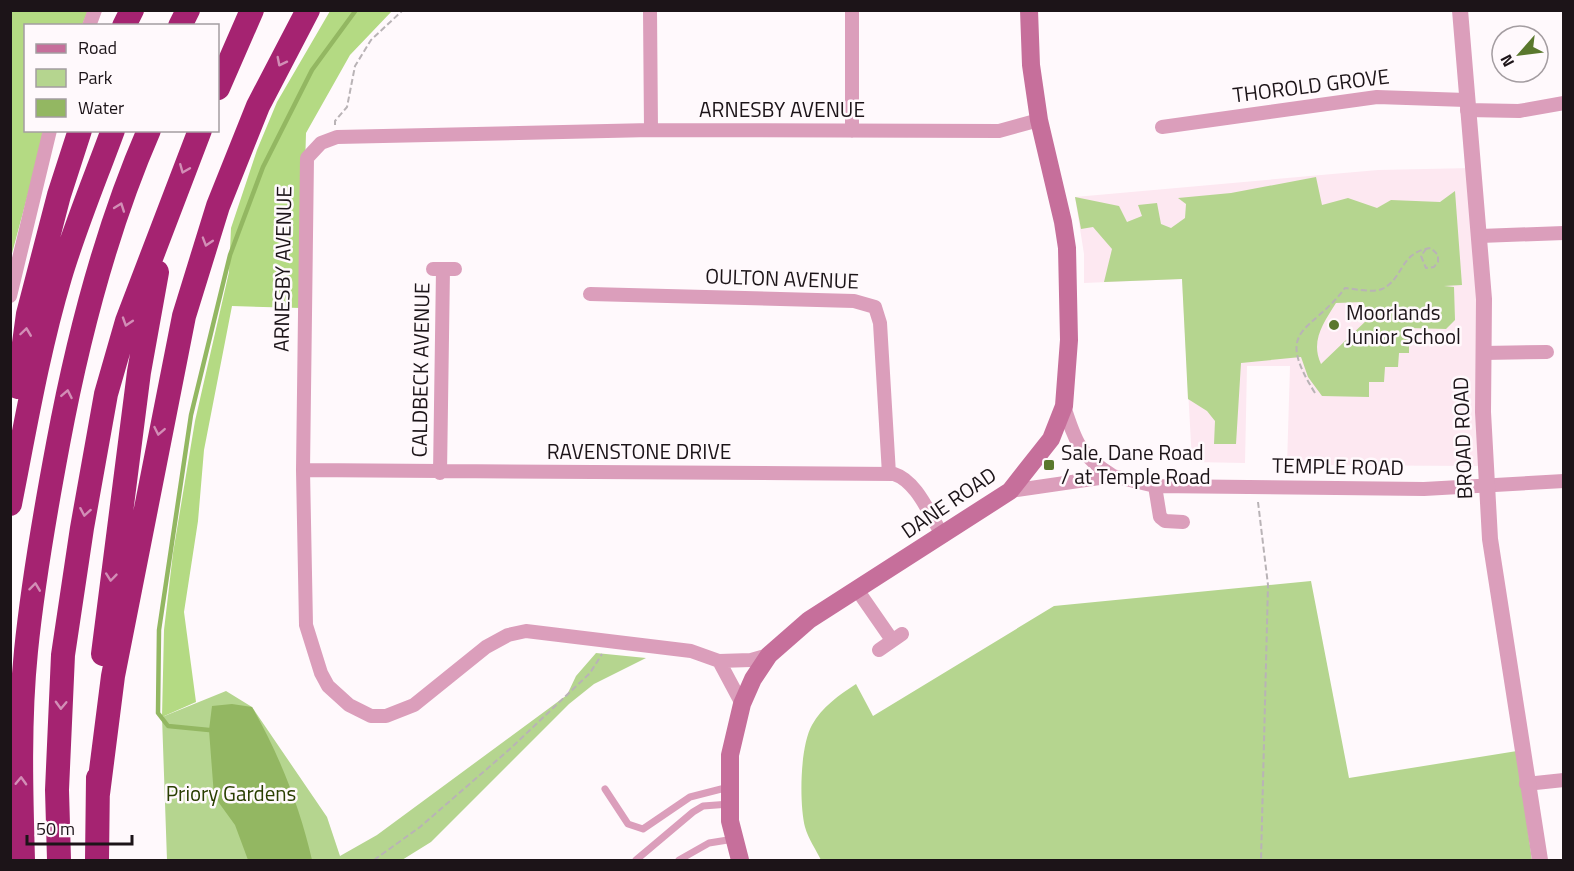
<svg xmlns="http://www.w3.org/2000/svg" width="1574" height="871" font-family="'Titillium Web',sans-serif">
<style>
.built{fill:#fde8f1}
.green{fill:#b5d58f;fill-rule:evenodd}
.forest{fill:#b4da83}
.water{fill:#93b762}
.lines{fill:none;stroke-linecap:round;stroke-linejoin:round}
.stream{stroke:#93b762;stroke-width:4.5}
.path{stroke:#b9b3b6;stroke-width:2;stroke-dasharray:6 3;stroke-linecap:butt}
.service{stroke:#db9ebb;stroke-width:7}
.minor{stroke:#db9ebb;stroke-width:14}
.tertiary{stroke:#db9ebb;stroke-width:16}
.secondary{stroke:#c66f9b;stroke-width:18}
.motorway{stroke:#a52371;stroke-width:24}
.oneway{stroke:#d28eb6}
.poi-dot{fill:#5a782d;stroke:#fff9fc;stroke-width:2}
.labels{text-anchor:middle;stroke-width:5;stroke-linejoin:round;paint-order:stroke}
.street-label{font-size:21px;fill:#1c1418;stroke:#fff9fc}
.poi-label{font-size:21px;fill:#1c1418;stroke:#fff9fc;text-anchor:start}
.park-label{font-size:21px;fill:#293e00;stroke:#fff9fc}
</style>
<rect width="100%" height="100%" fill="#fff9fc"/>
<path class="built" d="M1472 168 1481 250 1480 466 1287 465 1290 366H1247L1245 463 1192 462 1182 279 1084 283V254L1075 197 1378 170Z"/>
<path class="green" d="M1316 177 1322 205 1348 198 1377 208 1391 200 1440 202 1455 191 1462 285 1444 286 1454 287 1455 320 1446 329 1409 328V353H1399L1398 367H1385L1384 382H1369V397L1322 396 1308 377 1301 357 1241 363 1236 444H1214L1215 421 1207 411 1188 399 1182 279 1104 282 1112 249 1093 227 1081 229 1075 197 1119 206 1127 222 1142 216 1138 205 1157 203 1161 224 1171 228 1185 218 1186 204 1178 198 1231 193ZM1363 302 1369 318 1321 364C1310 341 1324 322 1336 303Z
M1311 581 1349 778 1517 751 1532 860H821C816 850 808 838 805 827 799 803 800 746 812 725 822 707 839 695 856 684L873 716 1054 606Z
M596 653 646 658 594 684 569 704 431 842 402 860H167L162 717 226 691 252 707 327 817 340 856 377 835 567 695 576 676Z"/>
<path class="forest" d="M11 11H88L82 25 26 26V130L45 131 11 257Z
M330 11H392L350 55 306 133 301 308 232 306 204 450 198 521 184 612 196 702 162 717 164 630 173 553 195 421 229 272 231 228 257 150 277 102Z"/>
<path class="water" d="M232 704 252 707C279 754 300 807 312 860H248L235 825 214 796 209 730 212 706Z"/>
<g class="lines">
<path class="stream" d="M209 730 168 726 158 713 159 630 191 415 230 255 263 167 312 70 356 10"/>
<path class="path" d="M335 125V121L347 107 355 66 371 40 403 10
M1315 393C1273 326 1311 334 1345 288 1355 289 1373 293 1382 289 1404 279 1399 252 1431 248L1438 255V262L1434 267 1426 268 1421 256 1426 249
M1258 502 1268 585 1261 860
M374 860 420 827 511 748 590 673 602 654"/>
<path class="service" d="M605 789 628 824 643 829 690 797 729 787
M636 860 693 812 703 806 730 804
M679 860 709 843 734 839"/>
<path class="minor" d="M650 10 651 130
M89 26 95 10
M1467 110 1519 111 1564 103
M1162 127 1377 97 1466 100
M852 131V10
M1480 236 1564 233
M433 269H455
M590 294 854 301 875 307 880 323 889 474
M10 296 50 130
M1483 353 1547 352
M1064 406C1075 441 1080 456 1113 476
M303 470 894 474C917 481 930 516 943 536
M440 473 443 269
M1155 486 1160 517 1165 521 1183 522
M1010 491 1113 476 1155 486 1424 489 1564 481
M858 591 892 640
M879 650 902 634
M769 655 751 660 719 661 691 651 526 631 508 635 486 647 414 705 386 716H371L349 705 328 686 321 673 306 625 303 470 307 158 321 143 337 137 651 130 999 131 1039 120
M719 661 742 704
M1526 784 1564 780"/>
<path class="tertiary" d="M1460 10 1484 299 1483 412 1490 539 1540 860"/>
<path class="secondary" d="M740 860 730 821V755L742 704 753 679 769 655 809 620 1010 491 1051 439 1064 406 1069 340 1067 248 1063 222 1039 120 1031 65 1029 10"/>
<path class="motorway" d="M124 26 132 10
M180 26 188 10
M218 88 252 10
M18 387 28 314 59 195 80 130
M10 504C25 428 38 351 60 277 75 227 95 179 113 130
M103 654 139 372 157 272
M98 794 113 676 184 316 218 206 258 106 308 10
M23 860C21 791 19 720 26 651 33 582 45 513 58 444 78 337 105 231 149 130
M59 860 57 790 63 655 82 528 106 394 127 321 200 130
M97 860 98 778"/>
</g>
<defs><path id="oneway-chevron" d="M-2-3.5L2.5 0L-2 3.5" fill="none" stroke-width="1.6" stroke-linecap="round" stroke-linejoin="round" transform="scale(1.5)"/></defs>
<g class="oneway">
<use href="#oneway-chevron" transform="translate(281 62) rotate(117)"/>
<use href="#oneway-chevron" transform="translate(184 169) rotate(112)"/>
<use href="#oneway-chevron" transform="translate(120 207) rotate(-70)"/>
<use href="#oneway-chevron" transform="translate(207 242) rotate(107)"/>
<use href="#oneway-chevron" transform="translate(127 322) rotate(108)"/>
<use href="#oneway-chevron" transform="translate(26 332) rotate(-82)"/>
<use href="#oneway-chevron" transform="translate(67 394) rotate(-79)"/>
<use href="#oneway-chevron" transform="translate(159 431) rotate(101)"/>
<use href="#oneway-chevron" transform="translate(85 512) rotate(100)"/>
<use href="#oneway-chevron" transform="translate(111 577) rotate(96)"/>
<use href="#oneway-chevron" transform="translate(35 587) rotate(-83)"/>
<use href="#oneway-chevron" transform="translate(61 705) rotate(92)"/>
<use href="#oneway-chevron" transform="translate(21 781) rotate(-88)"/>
</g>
<g class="poi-dot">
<circle cx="1334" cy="325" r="6"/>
<rect x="1043" y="459" width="12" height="12" rx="3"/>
</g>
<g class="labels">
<g class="street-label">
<text transform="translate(1311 86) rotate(-7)" y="7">THOROLD GROVE</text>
<text x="782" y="117">ARNESBY AVENUE</text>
<text transform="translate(283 269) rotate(-89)" y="7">ARNESBY AVENUE</text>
<text transform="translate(782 279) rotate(2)" y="7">OULTON AVENUE</text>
<text transform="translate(421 370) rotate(-89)" y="7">CALDBECK AVENUE</text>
<text transform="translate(1463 438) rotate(-92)" y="7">BROAD ROAD</text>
<text x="639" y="459">RAVENSTONE DRIVE</text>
<text transform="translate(1338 467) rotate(1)" y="7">TEMPLE ROAD</text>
<text transform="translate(949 503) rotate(-34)" y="7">DANE ROAD</text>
</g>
<g class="poi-label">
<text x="1346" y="320">Moorlands<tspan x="1346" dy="24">Junior School</tspan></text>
<text x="1061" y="460">Sale, Dane Road<tspan x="1061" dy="24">/ at Temple Road</tspan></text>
</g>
<g class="park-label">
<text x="231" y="801">Priory Gardens</text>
</g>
</g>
<rect width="1574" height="871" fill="none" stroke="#1c1418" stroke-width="24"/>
<rect x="24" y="24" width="195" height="108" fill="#fff9fc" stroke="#a49da1" stroke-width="1.5"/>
<rect x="36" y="44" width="30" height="9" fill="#c66f9b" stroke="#a49da1" stroke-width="1.5"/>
<text x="78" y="54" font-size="18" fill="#1c1418">Road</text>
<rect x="36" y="69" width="30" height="18" fill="#b5d58f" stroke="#a49da1" stroke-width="1.5"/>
<text x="78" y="84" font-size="18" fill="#1c1418">Park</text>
<rect x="36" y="99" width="30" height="18" fill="#93b762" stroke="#a49da1" stroke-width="1.5"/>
<text x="78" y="114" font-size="18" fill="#1c1418">Water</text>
<g transform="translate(1520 54) rotate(242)"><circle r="28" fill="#fff9fc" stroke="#a49da1" stroke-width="1.5"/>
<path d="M0-4.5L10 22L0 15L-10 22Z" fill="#5a782d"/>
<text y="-9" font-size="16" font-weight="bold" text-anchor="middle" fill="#1c1418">N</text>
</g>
<path d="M27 835v9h105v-9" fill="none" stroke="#1c1418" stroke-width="3"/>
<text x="36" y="835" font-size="18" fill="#1c1418" stroke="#fff9fc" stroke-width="4.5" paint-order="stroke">50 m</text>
</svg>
